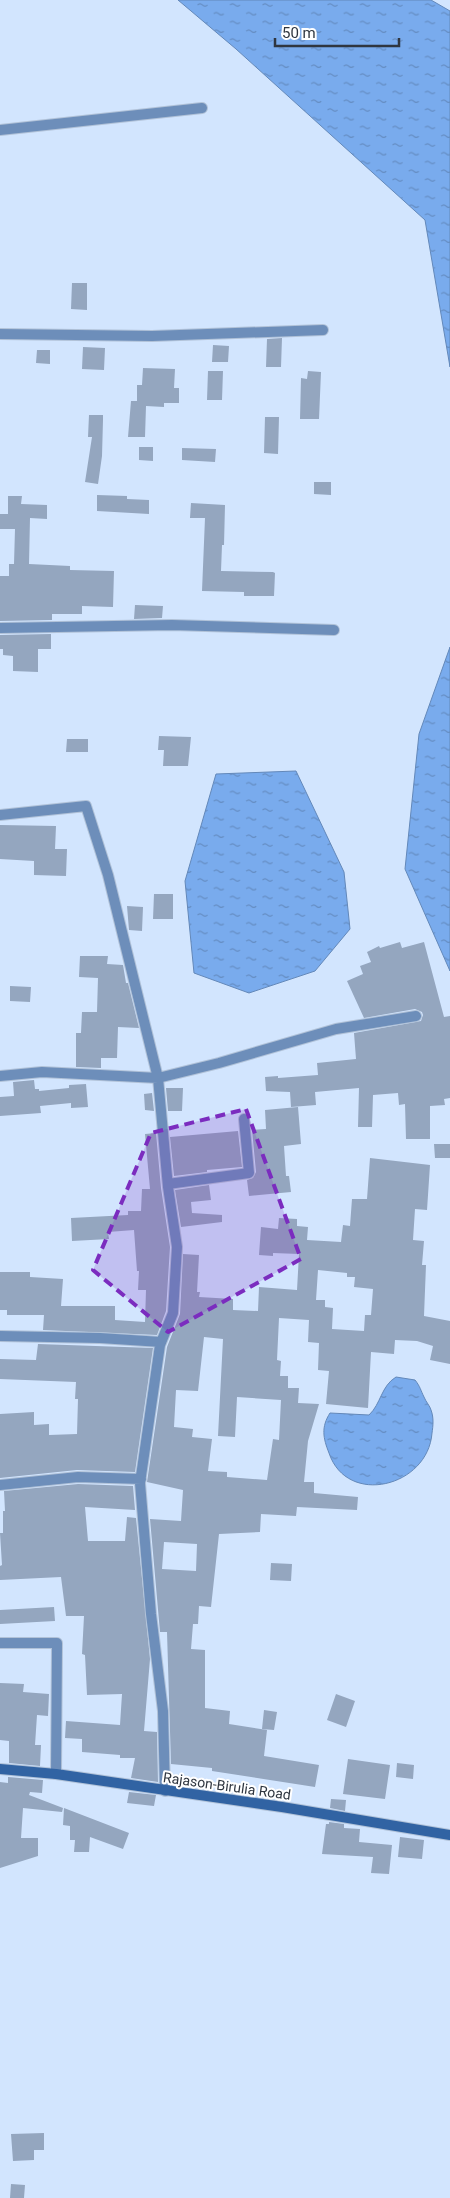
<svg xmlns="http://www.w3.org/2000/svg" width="450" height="2198" font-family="Roboto,sans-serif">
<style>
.water{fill:url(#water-ripples);stroke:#6388b9}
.building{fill:#94a6bf;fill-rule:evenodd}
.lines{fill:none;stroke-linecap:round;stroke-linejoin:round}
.street-casing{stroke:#b1c2d8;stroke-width:12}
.secondary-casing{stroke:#b1c2d8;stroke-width:12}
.street{stroke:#6d8eba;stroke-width:10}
.secondary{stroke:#3163a3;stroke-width:10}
.marked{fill:#7b2cbf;fill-opacity:0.2;stroke:#7b2cbf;stroke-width:4;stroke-dasharray:10 6;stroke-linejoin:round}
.labels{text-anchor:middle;stroke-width:4;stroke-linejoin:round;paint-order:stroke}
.street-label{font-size:14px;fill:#2f3640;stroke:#fff}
</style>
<defs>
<pattern id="water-ripples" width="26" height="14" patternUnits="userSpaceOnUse" patternTransform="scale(1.25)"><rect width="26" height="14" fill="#79abed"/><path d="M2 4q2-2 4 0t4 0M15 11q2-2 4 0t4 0" fill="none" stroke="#648cc1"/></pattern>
</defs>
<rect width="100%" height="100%" fill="#d2e5fe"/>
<path class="water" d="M178 0H431L450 11V367L425 220 236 49Z
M450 647V971L405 869 419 734Z
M296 771 344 872 350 929 315 971 249 993 194 973 185 881 216 774Z
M396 1377 415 1380C420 1386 421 1391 424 1397 426 1402 430 1406 431 1410 434 1418 433 1426 432 1433 428 1487 347 1507 329 1453 323 1438 321 1427 330 1413L369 1415C381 1404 381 1386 396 1377Z"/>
<path class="building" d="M72 283H87V310L71 309Z
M282 338 281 367H266L267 339Z
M213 345 229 346 228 362H212Z
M83 347 105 348 104 370 82 369Z
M37 350H50V364L36 363Z
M143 368 175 369 174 388H179V403H164V407L146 406 145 437H128L131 401H137V385H142Z
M208 371H223L222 400H207Z
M308 371 321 372 319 419H300L301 378 307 379Z
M89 415H103V420L102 456 98 484 85 482 92 437H88Z
M265 417H279L278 454 264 453Z
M139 447H153V461L139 460Z
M182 448 216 449 215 462 182 460Z
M314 482H331V495L314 494Z
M97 495 127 496V499L149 500V514L97 511Z
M8 496H22L21 504 47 505V519L30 518 29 564 70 566V570L114 571 113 607 82 606V614H52V620L0 621V576H9V564H14L15 529H0V514H8Z
M191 503 225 505 224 545H222L221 571 273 572 275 573 274 596H244V592L202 591 205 518H190Z
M135 605 163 606 162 618 134 619Z
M51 634V649H38V672L13 671V656L3 655V649H0V635Z
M159 736 191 737 188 766H163L164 750H158Z
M67 739H88V752H66Z
M0 825 56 826 55 849H67L66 876 34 875V861L0 859Z
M154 894H173V919H153Z
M127 906 143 907 142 931 129 930Z
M400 942 402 948 424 942 444 1017 450 1016V1098L444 1099 445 1105 430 1106V1139H406L405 1104 399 1105 398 1093 373 1095 372 1127H358L359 1088 315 1092 316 1105 291 1107 290 1092 266 1091 265 1077 278 1076V1078L318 1075 317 1063 356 1059 354 1033 421 1021 423 1015 422 1012 415 1009 364 1018 347 981 363 974 360 966 371 962 367 952 379 946 380 948Z
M80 956H108L107 964 123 965 126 983H128L139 1028 118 1027 117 1058H101V1068L76 1067V1033H81L82 1012H97L98 978 79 977Z
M10 986 31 987 30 1002 10 1001Z
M34 1080 35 1089H39V1091L69 1088V1085L86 1084 88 1107 71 1108V1103L40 1106 41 1113 0 1116V1097L14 1096 13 1082Z
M166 1088H183L182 1111H168Z
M152 1093 154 1111 145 1110 144 1094Z
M298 1107 301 1144 284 1146 286 1176H289L291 1192 249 1196 247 1180 253 1178 256 1172 252 1130 266 1129 265 1110Z
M238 1131 242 1167 207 1170V1172L174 1176 170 1137Z
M156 1133 161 1188 170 1247 166 1311 157 1335 43 1330 44 1315H7V1310H0V1272H30V1277L63 1279 61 1306H115V1320L145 1322 146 1290H138L139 1271H137L134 1230 108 1232 109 1239 72 1241 71 1218 128 1215V1211H141L142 1189H150L145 1134Z
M434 1144H450V1158H435Z
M370 1158 430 1165 427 1210 415 1209 413 1240 424 1241 422 1265H426L424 1316 450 1321V1364L430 1360 433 1346 417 1341 395 1340 394 1354 371 1352 368 1408 326 1404 329 1371 318 1370 319 1343 308 1342 309 1320 279 1318 277 1360 281 1361 280 1376H288V1388H299L298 1403 319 1404 308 1441 304 1482H314V1493L358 1497 357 1510 297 1507 296 1516 261 1514 260 1532 219 1534 211 1607 199 1606 198 1624H193L191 1649 205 1650V1708L230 1711 229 1724 267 1730 264 1756 319 1765 315 1787 212 1771V1768L171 1764 167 1632H160L150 1519 181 1521 183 1490 147 1482 167 1347 180 1314 183 1254 199 1255 197 1292H200L199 1297 233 1299V1310L258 1311 259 1287 297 1290 299 1254 273 1253V1256L259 1255 261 1227 278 1229 279 1218 297 1219V1226L308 1227 307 1240 341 1242 343 1225 350 1226 352 1199H367ZM318 1270 347 1273V1277H355L354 1287 373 1289 371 1315H365L364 1331 332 1329 333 1308 325 1307V1300H316ZM204 1337 223 1339 218 1436 235 1437 237 1397 281 1400 279 1440 273 1439 267 1480 227 1477V1472L208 1471 212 1439 192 1437 193 1429 174 1427 176 1390 198 1391ZM164 1542 197 1544 196 1571 162 1569Z
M209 1185 211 1200 191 1202 192 1213 222 1215V1222L181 1227 175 1190Z
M38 1344 153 1348 135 1472 77 1470 0 1478V1414L34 1412V1425L49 1424V1435L77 1434 78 1399H75L76 1382 0 1379V1359L36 1360Z
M78 1484 133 1486 135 1510 85 1507 88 1541H125L127 1517 136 1518 150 1659 144 1731 157 1732 158 1782 131 1778 135 1758H120V1755L82 1752V1739L65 1738 66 1721 120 1725 122 1694 87 1695 85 1655 82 1654 84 1616H66L61 1577 0 1580V1566L2 1565 0 1533H3V1511H5L4 1491Z
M271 1563 292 1564 291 1581 270 1580Z
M54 1607 55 1621 0 1624V1610Z
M0 1683 24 1684 23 1692 49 1694 48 1716 37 1715 35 1745H41L40 1766 9 1763V1741L0 1740Z
M336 1694 355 1701 346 1727 327 1720Z
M264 1710 277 1712 274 1730 262 1729Z
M348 1759 390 1765 385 1799 343 1794Z
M397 1763 414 1765 413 1779 396 1777Z
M8 1777 43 1780 42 1793 30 1792 29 1795 63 1808 62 1812 23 1808 21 1838H38V1856L0 1868V1782L8 1783Z
M129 1792 156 1795 154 1806 127 1803Z
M331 1799 346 1800 345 1811 330 1808Z
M64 1808 129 1833 123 1849 90 1837 89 1852H74L75 1840H70V1826L63 1825Z
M329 1822 344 1824V1828L360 1829 359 1842 392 1845 389 1874 371 1873 373 1857 322 1854 326 1824H329Z
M400 1837 424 1840 422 1859 398 1857Z
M44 2133V2150H34V2160L13 2161 11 2134Z
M11 2184 25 2185 24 2198H10Z"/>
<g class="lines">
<g class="street-casing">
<path id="street" d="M0 130 202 108
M0 334 152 336 323 330
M0 628 172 625 334 630
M0 815 86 806 108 875 158 1078 219 1063 336 1029 416 1016
M0 1076 42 1072 158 1078 168 1187 177 1247 173 1313 160 1345 140 1483 151 1614 163 1711 165 1791
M168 1184 249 1173 244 1119
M0 1336 100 1338 161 1342
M0 1485 78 1477 141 1479
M0 1643H57L56 1774"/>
</g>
<g class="secondary-casing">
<path id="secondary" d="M0 1769 56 1774 282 1807 450 1835"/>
</g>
<use href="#street" class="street"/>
<use href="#secondary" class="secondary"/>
</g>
<path class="marked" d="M246 1109 301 1259 168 1332 93 1270 151 1133Z"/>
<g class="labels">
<g class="street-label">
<text transform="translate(227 1786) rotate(8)" y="5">Rajason-Birulia Road</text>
</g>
</g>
<path d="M275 38v8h124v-8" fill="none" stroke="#2f3640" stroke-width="2.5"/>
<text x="282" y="38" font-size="15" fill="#2f3640" stroke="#ffffff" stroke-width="4" paint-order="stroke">50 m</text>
</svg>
